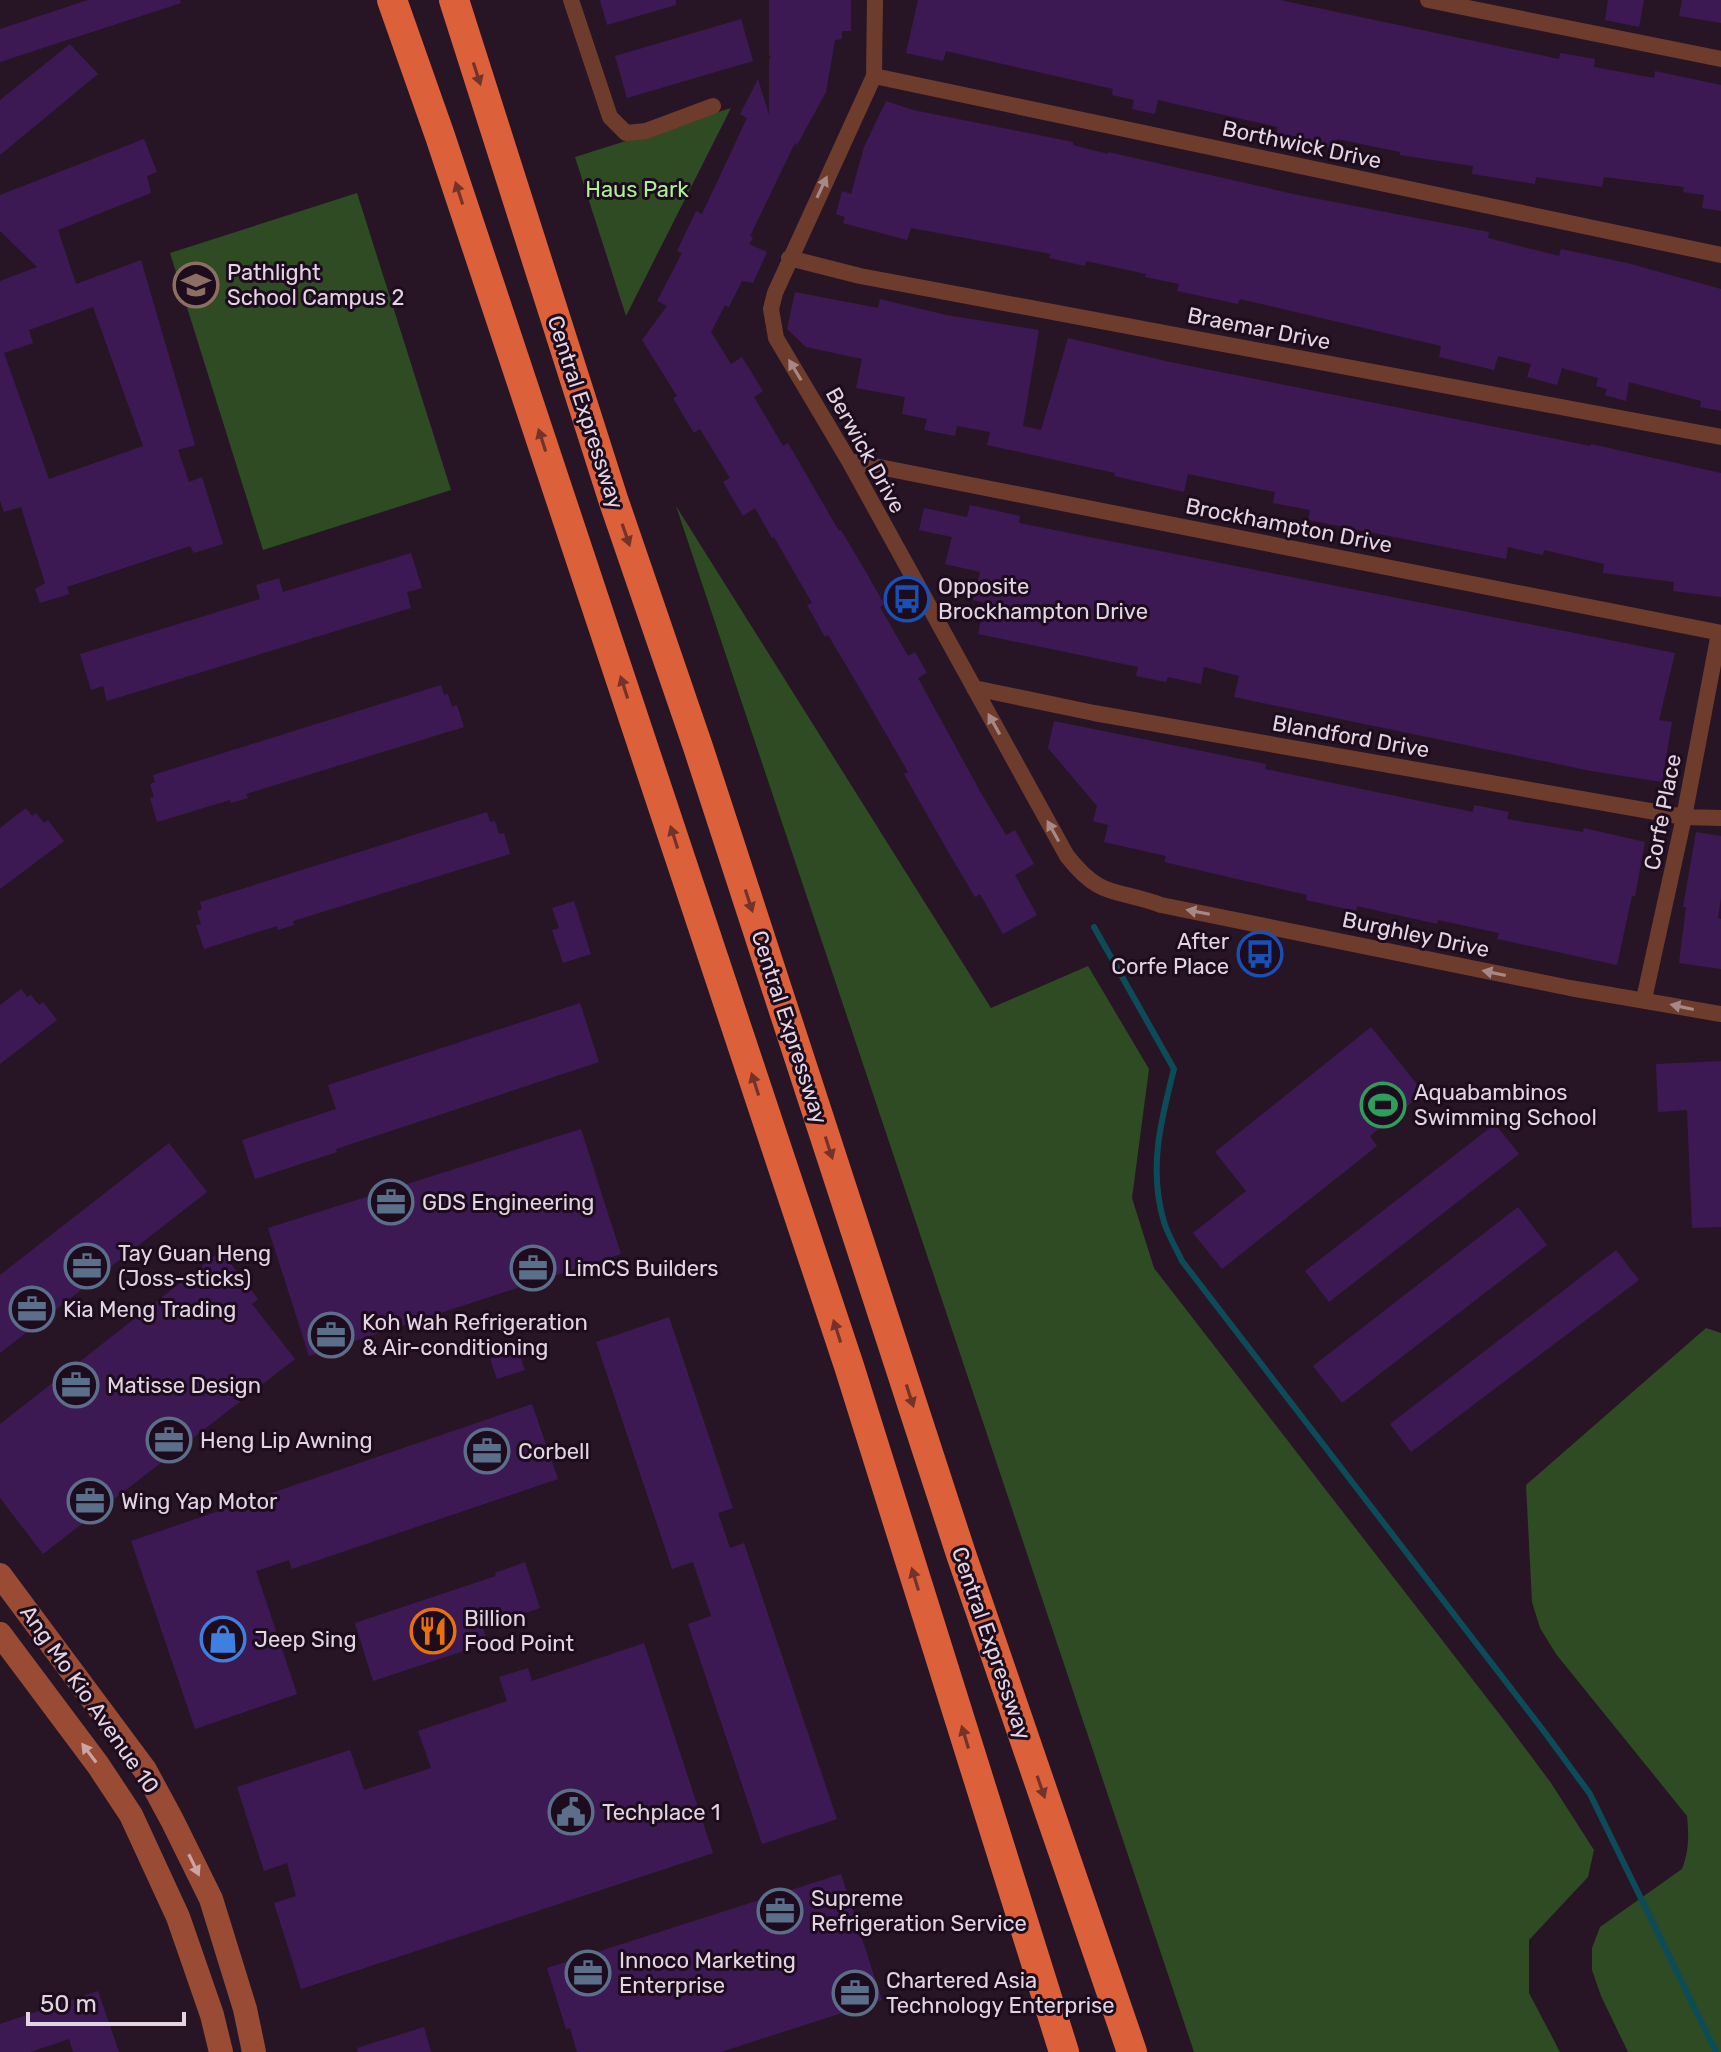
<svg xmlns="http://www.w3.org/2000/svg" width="1721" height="2052" font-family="Rubik,sans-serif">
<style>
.green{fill:#2e4b23}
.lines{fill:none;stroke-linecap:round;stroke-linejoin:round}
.stream{stroke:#0c4c58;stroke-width:6}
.building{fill:#3d1954;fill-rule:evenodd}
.street{stroke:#6d3c2d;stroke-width:16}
.secondary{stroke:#9a4b33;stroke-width:24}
.highway{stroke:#dc6039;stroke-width:30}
.oneway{fill:#73322a}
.oneway2{fill:#a88887}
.oneway3{fill:#c9a5a4}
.labels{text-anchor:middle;stroke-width:6;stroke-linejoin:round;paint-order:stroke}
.street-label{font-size:22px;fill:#e2d5e1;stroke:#1d0c1d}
.park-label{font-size:22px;fill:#adef96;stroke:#1d0c1d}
.poi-label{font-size:22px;fill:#e2d5e1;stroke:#1d0c1d;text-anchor:start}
</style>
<rect width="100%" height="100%" fill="#271526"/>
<path class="green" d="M731 108 626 316 575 157Z
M357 193 451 490 263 550 170 253Z
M676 506 991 1008 1088 966 1149 1069 1132 1198 1154 1268 1504 1720 1551 1783 1594 1850 1588 1877 1529 1940V1993L1560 2052H1194Z
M1706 1328 1721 1333V2052H1628L1601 1996 1592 1970V1948L1600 1927 1682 1869C1689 1851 1689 1835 1687 1816L1556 1654 1540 1628 1532 1602 1526 1485Z"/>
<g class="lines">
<path class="stream" d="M1094 927 1174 1069C1161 1120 1148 1169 1164 1222 1168 1235 1176 1248 1182 1261L1543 1730 1590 1794 1716 2052"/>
</g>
<path class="building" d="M88 0H180L181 3 0 62V29Z
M600 0H676V5L607 25Z
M769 0H851V31H842V39L835 40 826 92 797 145 795 143 750 236 753 238 749 244 767 252 753 283 742 281 729 307 725 305 711 332 731 364 742 357 763 391 754 397 783 446 788 443 839 531 841 530 866 572 884 604 880 607 908 656 915 652 927 673 918 678 981 793 1006 835 1015 830 1034 864 1015 875 1037 915 1003 934 980 894 975 897 950 855 904 774 908 772 852 675 828 635 825 637 807 605 812 603 774 537 772 538 755 508 743 516 723 482 730 478 700 429 694 433 673 398 677 396 642 340 667 306 657 301 682 253 677 251 696 211 702 214 747 118 740 114 758 79 769 115V60L771 55 769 56Z
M918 0H1280L1559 59 1560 53 1595 59 1594 67 1654 78 1655 71 1721 85V211L1702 208 1704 195 1683 192 1684 187 1604 177 1602 187 1536 177 1535 184 1472 174 1473 166 1400 155V152L1337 139 1335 149 1304 142 1276 134 1278 127 1158 100 1155 114 1132 109 1134 100 1112 95 1113 89 946 51 943 61 906 53Z
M1608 0H1644L1639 27 1605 20Z
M1682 0H1721V23L1679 16Z
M741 19 753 61 627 98 615 56Z
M70 44 98 74 0 155V100Z
M886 101 913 110 1073 142V145L1108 154V152L1298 195 1489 232 1488 238 1559 256 1561 249 1627 263 1721 289V411L1700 407 1701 401 1629 382 1626 401 1605 395 1607 389 1596 386 1598 378 1562 368 1557 385 1527 377 1531 364 1498 356 1494 370 1439 357 1441 346 1240 299 1238 304 1177 291 1179 284 1145 277 1146 274 1086 261 1085 266 1049 258 1051 254 911 228 907 240 843 223 845 217 836 214 842 191 851 194 864 147Z
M144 139 157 172 147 176 151 193 58 230 76 284 141 260 195 445 178 450 189 482 202 477 223 544 194 553 190 546 67 587 69 594 40 603 35 589 45 583 21 507 4 512 0 501V281L37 267 0 231V195ZM93 307 143 446 49 479 4 353 33 343 29 330Z
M795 292 878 308 880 299 946 315 1039 330 1023 426 1041 430 1068 338 1170 362 1566 441 1590 446 1591 444 1721 473V597L1673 591 1674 582 1603 573 1604 564 1544 550 1543 555 1508 547 1506 559 1308 520 1310 510 1273 503 1275 492 1188 474 1184 492 1114 476 1115 473 987 445 990 432 957 426 955 436 924 430 927 419 902 414 905 397 856 388 862 359 806 347 787 329Z
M970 505 1020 516 1019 523 1675 653 1659 720 1672 722 1662 782 1591 771 1234 697 1239 676 1204 667 1201 684 1168 677 1166 682 1136 676 1138 667 978 634 985 603 973 600 980 572 945 564 952 537 919 530 924 508 967 517Z
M411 553 422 588 407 592 411 608 107 701 103 686 91 690 80 654 260 599 256 585 279 578 283 592Z
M441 685 444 695 448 694 452 707 457 705 464 727 246 794 248 798 231 803 230 800 157 822 150 798 154 797 150 784 155 782 153 775Z
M1054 721 1266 764 1265 769 1473 812 1474 805 1509 812 1507 819 1583 832 1584 828 1645 842 1635 896H1632L1617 965 1497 939 1499 933 1438 920 1437 924 1357 906 1356 911 1306 900 1307 895 1164 862 1166 856 1104 842 1108 825 1093 821 1097 806 1048 748Z
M26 808 32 816 36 813 44 823 48 820 64 841 0 889V828Z
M487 812 490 822 495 821 499 834 504 833 510 854 293 921 294 925 278 930 277 926 204 949 196 925 201 924 197 911 202 909 200 902Z
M1696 832 1721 836V897L1718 918 1721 919V969L1679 963 1686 907H1683Z
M574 901 591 954 563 963 552 930 559 928 552 908Z
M21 989 27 997 31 995 39 1005 43 1002 57 1020 0 1064V1005Z
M580 1003 599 1062 336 1149 337 1152 255 1179 242 1140 336 1109 328 1085Z
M1371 1027 1424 1093 1370 1136 1377 1146 1222 1269 1193 1233 1246 1191 1215 1152Z
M1721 1061V1227L1692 1228 1687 1110 1658 1112 1656 1064Z
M1495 1124 1519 1154 1329 1302 1305 1271Z
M581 1129 621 1254 309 1356 268 1228Z
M169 1143 207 1192 0 1353V1275Z
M1518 1207 1547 1245 1342 1403 1313 1366Z
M1616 1250 1639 1280 1411 1452 1390 1424Z
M221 1251 258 1299 252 1304 295 1359 43 1554 0 1498V1424Z
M669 1317 733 1508 718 1513 730 1548 744 1543 837 1819 762 1844 688 1624 711 1616 693 1562 672 1569 596 1342Z
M518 1350 525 1370 497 1379 490 1359Z
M532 1404 558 1479 292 1569 289 1560 256 1571 297 1694 195 1729 131 1541Z
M525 1562 540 1608 483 1628 488 1643 373 1681 355 1623 496 1576 495 1573Z
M644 1643 713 1853 301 1989 274 1903 296 1896 287 1863 264 1871 237 1787 350 1750 364 1790 431 1768 418 1731 507 1701 499 1677 528 1668 532 1681Z
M841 1874 882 2000 721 2052H577L570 2028 566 2029 547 1968Z
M98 1991 119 2052H73L69 2039 30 2052H0V2024Z
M424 2027 431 2052H358L357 2048Z"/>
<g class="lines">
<path class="street" d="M571 0 610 117 626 133 646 131 713 106
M875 0 874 76 775 293 771 309 776 338 849 461 1067 856C1101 899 1114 888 1161 905L1570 988 1721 1014
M1428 0 1721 59
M874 76 1721 255
M789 258 860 276 1721 437
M849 461 1721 633
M974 688 1094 713 1684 817 1721 818
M1644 999 1684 817 1719 633"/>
<path class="secondary" d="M0 1575 145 1770 172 1820 211 1899 245 2009 254 2052
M0 1634 98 1765 131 1815 178 1917 212 2015 221 2052"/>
<path class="highway" d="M392 0 440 136 849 1366 1064 2052
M454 0 613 499 698 747 961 1554 1132 2052"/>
</g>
<defs><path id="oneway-solid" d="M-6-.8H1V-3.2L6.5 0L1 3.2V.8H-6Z" transform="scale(2)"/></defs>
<g class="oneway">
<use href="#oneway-solid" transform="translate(477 74) rotate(72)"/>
<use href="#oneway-solid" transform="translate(459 193) rotate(-108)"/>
<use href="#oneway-solid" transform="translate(542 440) rotate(-108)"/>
<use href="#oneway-solid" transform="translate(626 535) rotate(71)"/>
<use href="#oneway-solid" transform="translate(624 687) rotate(-108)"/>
<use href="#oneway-solid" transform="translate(674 837) rotate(-108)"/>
<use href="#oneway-solid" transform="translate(749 901) rotate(72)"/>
<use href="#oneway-solid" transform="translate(755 1084) rotate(-108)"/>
<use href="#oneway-solid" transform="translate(829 1148) rotate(72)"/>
<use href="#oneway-solid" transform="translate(837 1331) rotate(-108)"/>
<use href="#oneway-solid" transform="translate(910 1396) rotate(72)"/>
<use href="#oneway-solid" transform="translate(915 1579) rotate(-107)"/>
<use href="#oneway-solid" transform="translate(965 1737) rotate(-107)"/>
<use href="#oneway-solid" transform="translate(1041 1787) rotate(71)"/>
</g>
<g class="oneway2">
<use href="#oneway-solid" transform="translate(822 187) rotate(-65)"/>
<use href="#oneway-solid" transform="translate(795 370) rotate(-121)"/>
<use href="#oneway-solid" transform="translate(994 724) rotate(-119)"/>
<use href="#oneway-solid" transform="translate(1053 831) rotate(-119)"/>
<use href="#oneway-solid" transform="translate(1198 912) rotate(-169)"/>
<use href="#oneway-solid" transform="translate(1494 973) rotate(-168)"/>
<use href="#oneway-solid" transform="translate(1682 1007) rotate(-168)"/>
</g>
<g class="oneway3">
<use href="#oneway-solid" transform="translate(89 1753) rotate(-127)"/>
<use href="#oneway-solid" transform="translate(194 1865) rotate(64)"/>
</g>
<defs>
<g id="school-ring" transform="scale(2.3)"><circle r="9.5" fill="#1d0c1d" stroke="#8d6e63" stroke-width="1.5"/><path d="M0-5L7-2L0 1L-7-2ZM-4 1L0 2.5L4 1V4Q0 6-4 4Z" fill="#8d6e63"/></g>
<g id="bus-ring" transform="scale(2.3)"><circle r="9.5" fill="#1d0c1d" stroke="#1a4fb4" stroke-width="1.5"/><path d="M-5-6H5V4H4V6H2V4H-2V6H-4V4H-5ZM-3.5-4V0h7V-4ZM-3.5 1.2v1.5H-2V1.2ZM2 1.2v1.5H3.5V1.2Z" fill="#1a4fb4"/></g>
<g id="stadium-ring" transform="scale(2.3)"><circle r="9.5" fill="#1d0c1d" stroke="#2e9e5b" stroke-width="1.5"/><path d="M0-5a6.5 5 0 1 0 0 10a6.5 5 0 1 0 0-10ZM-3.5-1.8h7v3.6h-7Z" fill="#2e9e5b"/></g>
<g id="office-ring" transform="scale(2.3)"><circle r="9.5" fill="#1d0c1d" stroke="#5c6f8a" stroke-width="1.5"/><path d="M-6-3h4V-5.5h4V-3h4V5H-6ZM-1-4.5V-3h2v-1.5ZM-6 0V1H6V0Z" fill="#5c6f8a"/></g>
<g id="restaurant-ring" transform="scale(2.3)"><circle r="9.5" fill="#1d0c1d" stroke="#e8710a" stroke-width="1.5"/><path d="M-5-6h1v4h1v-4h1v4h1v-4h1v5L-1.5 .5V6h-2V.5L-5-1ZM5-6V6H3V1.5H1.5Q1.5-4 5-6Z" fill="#e8710a"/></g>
<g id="shop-ring" transform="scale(2.3)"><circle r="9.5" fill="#1d0c1d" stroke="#3f7fe0" stroke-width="1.5"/><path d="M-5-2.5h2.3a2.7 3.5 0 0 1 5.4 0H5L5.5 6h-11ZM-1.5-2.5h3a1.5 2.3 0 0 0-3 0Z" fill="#3f7fe0"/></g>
<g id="civic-ring" transform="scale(2.3)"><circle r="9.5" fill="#1d0c1d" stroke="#5c6f8a" stroke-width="1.5"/><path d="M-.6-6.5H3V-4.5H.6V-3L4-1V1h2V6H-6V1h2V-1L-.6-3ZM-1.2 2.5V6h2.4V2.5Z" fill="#5c6f8a"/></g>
</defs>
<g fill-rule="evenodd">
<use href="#school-ring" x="196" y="285"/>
<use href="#bus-ring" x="907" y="599"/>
<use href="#bus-ring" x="1260" y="954"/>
<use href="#stadium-ring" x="1383" y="1105"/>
<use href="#office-ring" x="391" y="1202"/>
<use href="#office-ring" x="87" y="1266"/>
<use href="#office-ring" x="533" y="1268"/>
<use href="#office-ring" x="32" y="1309"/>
<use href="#office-ring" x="331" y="1335"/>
<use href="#office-ring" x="76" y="1385"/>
<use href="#office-ring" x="169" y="1440"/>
<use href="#office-ring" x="487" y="1451"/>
<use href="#office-ring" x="90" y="1501"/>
<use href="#restaurant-ring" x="433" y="1631"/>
<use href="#shop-ring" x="223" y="1639"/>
<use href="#civic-ring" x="571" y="1812"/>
<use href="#office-ring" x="780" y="1911"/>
<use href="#office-ring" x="588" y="1973"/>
<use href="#office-ring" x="855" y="1993"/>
</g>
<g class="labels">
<g class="street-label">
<text transform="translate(1302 144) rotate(12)" y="8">Borthwick Drive</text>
<text transform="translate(1259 328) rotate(11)" y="8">Braemar Drive</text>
<text transform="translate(586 412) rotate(72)" y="8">Central Expressway</text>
<text transform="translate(866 450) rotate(61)" y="8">Berwick Drive</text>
<text transform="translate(1289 525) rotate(11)" y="8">Brockhampton Drive</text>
<text transform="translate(1351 736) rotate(10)" y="8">Blandford Drive</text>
<text transform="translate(1662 812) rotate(-79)" y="8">Corfe Place</text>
<text transform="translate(1416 934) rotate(12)" y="8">Burghley Drive</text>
<text transform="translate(790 1027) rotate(72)" y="8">Central Expressway</text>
<text transform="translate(992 1643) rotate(71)" y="8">Central Expressway</text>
<text transform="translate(90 1699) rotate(55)" y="8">Ang Mo Kio Avenue 10</text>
</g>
<g class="park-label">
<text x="637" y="197">Haus Park</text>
</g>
<g class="poi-label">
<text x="227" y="280">Pathlight<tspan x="227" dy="25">School Campus 2</tspan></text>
<text x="938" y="594">Opposite<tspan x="938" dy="25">Brockhampton Drive</tspan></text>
<text x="1229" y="949" text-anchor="end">After<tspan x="1229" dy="25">Corfe Place</tspan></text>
<text x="1414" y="1100">Aquabambinos<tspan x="1414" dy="25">Swimming School</tspan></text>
<text x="422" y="1210">GDS Engineering</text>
<text x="118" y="1261">Tay Guan Heng<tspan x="118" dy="25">(Joss-sticks)</tspan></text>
<text x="564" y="1276">LimCS Builders</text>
<text x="63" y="1317">Kia Meng Trading</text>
<text x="362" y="1330">Koh Wah Refrigeration<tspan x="362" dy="25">&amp; Air-conditioning</tspan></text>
<text x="107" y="1393">Matisse Design</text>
<text x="200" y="1448">Heng Lip Awning</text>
<text x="518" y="1459">Corbell</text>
<text x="121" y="1509">Wing Yap Motor</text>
<text x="464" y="1626">Billion<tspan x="464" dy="25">Food Point</tspan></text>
<text x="254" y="1647">Jeep Sing</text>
<text x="602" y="1820">Techplace 1</text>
<text x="811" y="1906">Supreme<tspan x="811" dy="25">Refrigeration Service</tspan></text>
<text x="619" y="1968">Innoco Marketing<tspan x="619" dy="25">Enterprise</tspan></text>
<text x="886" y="1988">Chartered Asia<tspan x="886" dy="25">Technology Enterprise</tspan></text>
</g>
</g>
<path d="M28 2012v12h156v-12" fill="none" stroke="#e2d5e1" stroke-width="4"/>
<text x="40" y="2012" font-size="24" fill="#e2d5e1" stroke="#1d0c1d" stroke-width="6" paint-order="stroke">50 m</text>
</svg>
